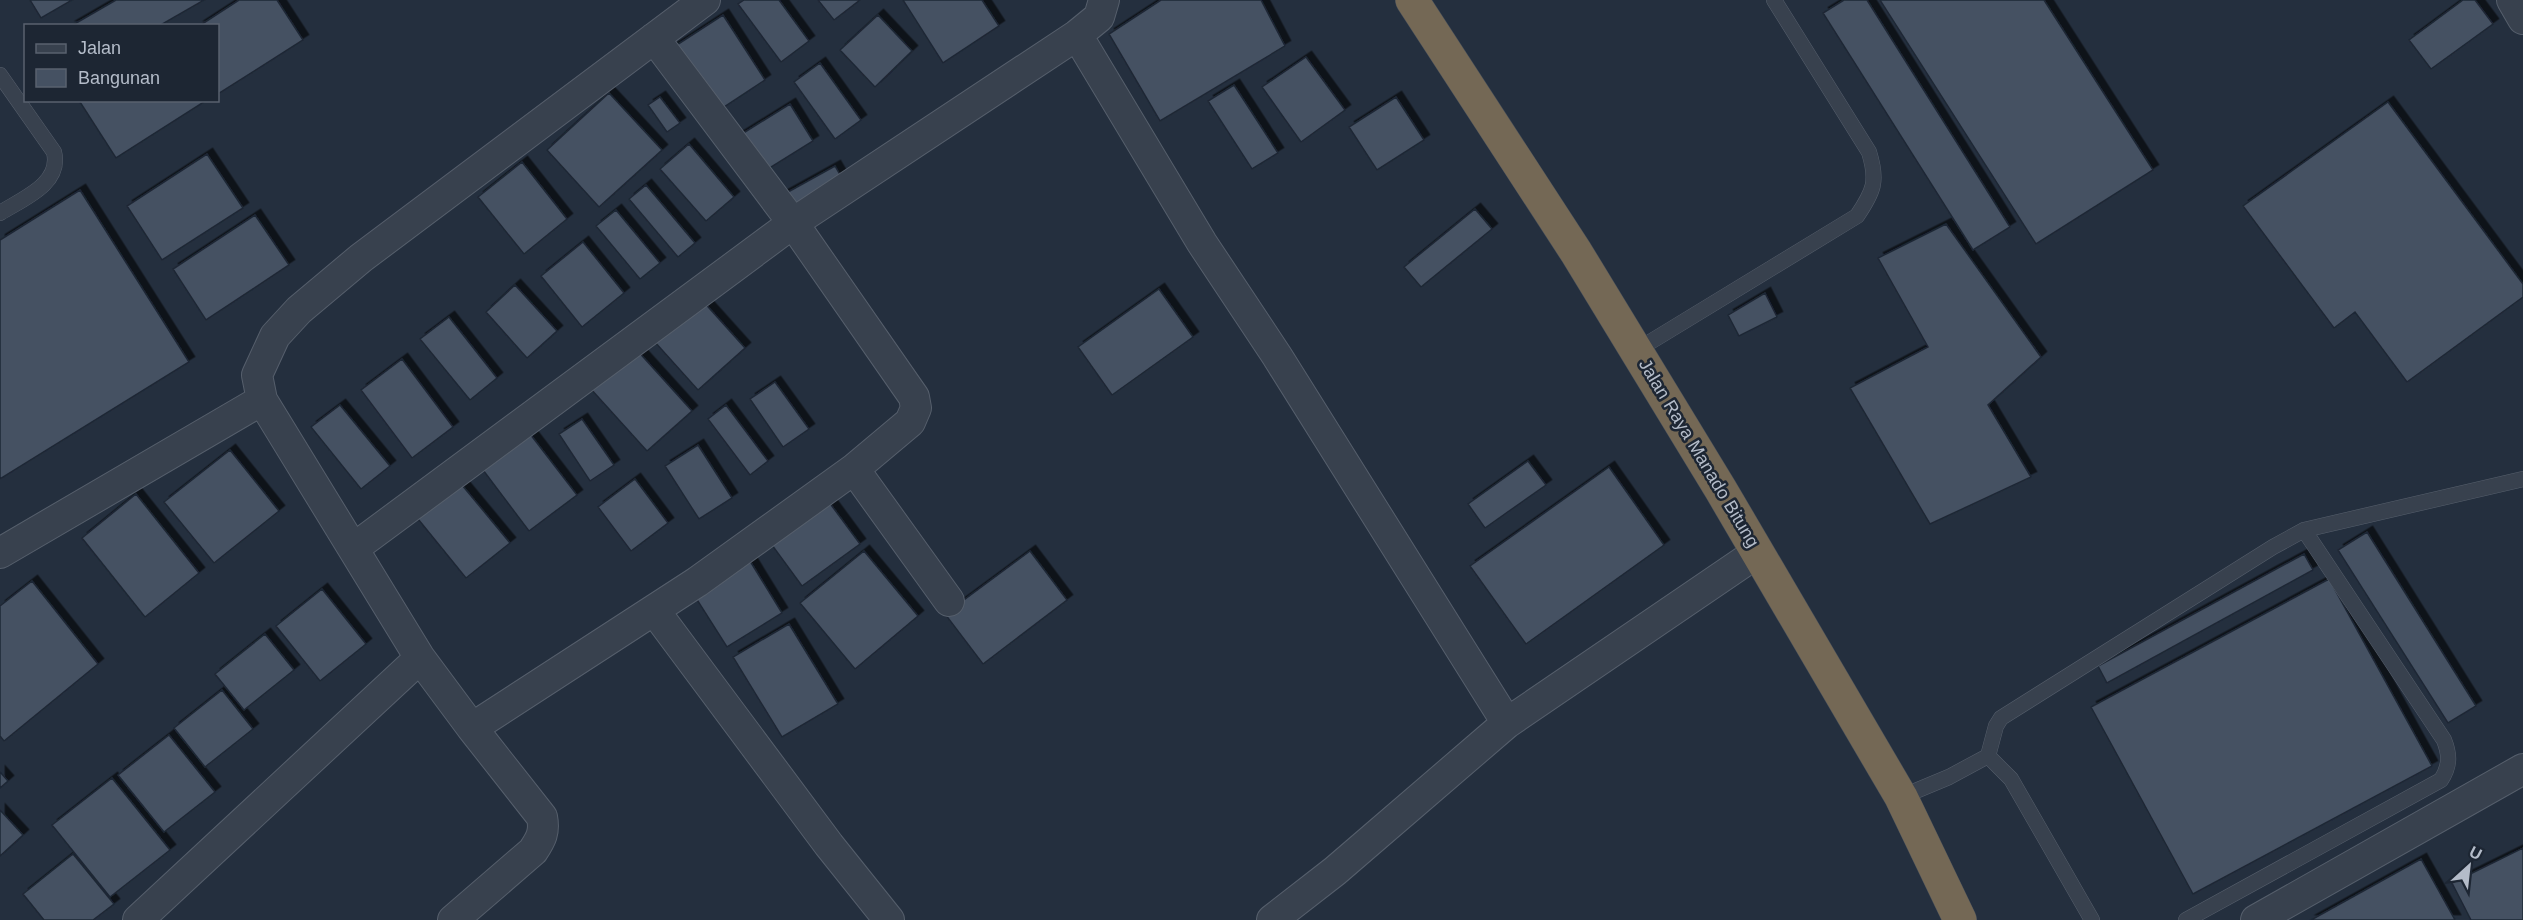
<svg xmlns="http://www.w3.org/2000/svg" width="2523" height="920" font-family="Helvetica,sans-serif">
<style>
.building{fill:#455162;stroke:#1f2835;stroke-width:1.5;filter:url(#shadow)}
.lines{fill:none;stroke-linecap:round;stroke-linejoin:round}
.lane-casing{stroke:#565f6c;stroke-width:16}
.street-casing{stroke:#565f6c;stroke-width:32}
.highway-casing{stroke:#434c59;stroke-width:34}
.lane{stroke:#38414e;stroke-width:15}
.street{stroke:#38414e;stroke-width:30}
.highway{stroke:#746855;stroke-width:33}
.labels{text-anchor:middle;stroke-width:5;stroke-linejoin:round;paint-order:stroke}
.street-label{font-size:18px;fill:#b4bcc9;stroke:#1d2633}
</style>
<defs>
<filter id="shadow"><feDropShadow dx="5.5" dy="-5.5" stdDeviation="0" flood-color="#0009"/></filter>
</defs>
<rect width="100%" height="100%" fill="#242f3e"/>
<path class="building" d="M30 0H72L41 18Z
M116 0H204L159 26H71Z
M239 0H277L303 40 218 94V26H199Z
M744 0H779L809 41 781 62 738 4Z
M818 0H860L834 20Z
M903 0H982L999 26 943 63Z
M1161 0H1261L1285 46 1160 121 1109 34Z
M1844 0H1867L2010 227 1973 250 1823 13Z
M1880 0H2044L2153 170 2036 244Z
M2463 0H2475L2493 24 2431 69 2409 40Z
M723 15 765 80 712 115 669 50Z
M878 15 912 51 875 87 840 50Z
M1306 57 1345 110 1301 142 1262 87Z
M820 63 861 120 835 139 794 82Z
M1234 85 1278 153 1252 169 1208 101Z
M609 93 662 150 599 207 547 150Z
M660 97 680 123 667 132 648 105Z
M1396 97 1424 140 1377 170 1349 127Z
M82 100H207L116 158 80 102Z
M2388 102 2523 284V297L2407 382 2355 312 2334 328 2243 206Z
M790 104 813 141 760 174 737 137Z
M689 144 734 197 706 221 660 169Z
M207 154 243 208 162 260 127 206Z
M522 162 567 219 524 254 478 197Z
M835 166 847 187 791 218 779 197Z
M646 185 695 243 678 257 629 199Z
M80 190 189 362 0 479V240Z
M1475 209 1492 229 1421 287 1404 267Z
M616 210 660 263 640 279 596 226Z
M255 215 289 265 206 320 173 269Z
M1946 224 2041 357 1988 405 2031 477 1930 524 1850 388 1928 347 1878 258Z
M583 242 624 293 582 327 541 276Z
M515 285 557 331 527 358 486 312Z
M1159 289 1193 337 1112 395 1078 347Z
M1765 293 1777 317 1739 336 1728 315Z
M701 299 745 348 698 390 654 341Z
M449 317 497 378 470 400 420 339Z
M635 348 692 411 647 451 590 388Z
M402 359 453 427 412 458 361 390Z
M775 382 809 429 783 447 750 399Z
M340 405 390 466 361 489 311 427Z
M726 405 768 461 750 475 708 419Z
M582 419 614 465 590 481 559 434Z
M527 430 577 495 529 531 480 466Z
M698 445 732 498 699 519 665 466Z
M230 450 279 511 214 563 164 502Z
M1528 461 1546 485 1485 528 1468 504Z
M1609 467 1664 545 1526 644 1470 566Z
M457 479 510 543 466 578 414 514Z
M635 479 668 523 631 551 598 507Z
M136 494 199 573 145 617 82 538Z
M826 498 860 544 802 586 769 541Z
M2367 532 2476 706 2448 723 2338 550Z
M864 551 918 616 855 669 800 603Z
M1030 551 1067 600 983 664 945 614Z
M2304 554 2313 570 2107 683 2098 666Z
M750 561 782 613 727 647 694 595Z
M2329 579 2432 766 2193 894 2091 707Z
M32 581 98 664 4 741 0 736V606Z
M322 589 366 644 320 681 276 626Z
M789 624 838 704 782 737 733 657Z
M265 634 294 670 244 710 215 674Z
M222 690 253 729 205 767 174 728Z
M169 735 215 792 164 832 118 775Z
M0 772 8 781 0 788Z
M112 778 170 850 110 897 52 825Z
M0 810 23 835 0 856Z
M2523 848V920H2471L2452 883Z
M73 854 114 904 93 920H44L23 894Z
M2421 859 2455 920H2311Z"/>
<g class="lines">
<g class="lane-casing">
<path id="lane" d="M0 75 54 152C62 184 22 199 0 213
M1637 350 1857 216C1874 191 1878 181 1869 152L1774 0
M1988 756 1996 726 2001 718 2273 547 2304 530 2523 479
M1901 797 1949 777 1988 756 2011 779 2092 920
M2186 920 2441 780C2450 766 2450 755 2444 740L2304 530"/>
</g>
<g class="street-casing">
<path id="street" d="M2512 0 2523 19
M1077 35 1202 243 1277 356 1507 723
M854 469 949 601
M354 548 793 223 1077 35 1099 17 1104 0
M0 553 262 400
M654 610 829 845 889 920
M420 658 472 728 697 582 854 469 910 422 916 408 914 397 793 223 654 38
M138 920 420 658 262 400 257 375 275 336 299 310 361 258 705 0
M453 920 533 851C541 839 545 832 542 817L472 728
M1272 920 1335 871 1507 723 1758 552
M2256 920 2523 769"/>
</g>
<g class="highway-casing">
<path id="highway" d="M1412 0 1576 252 1721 490 1901 797 1960 920"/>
</g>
<use href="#lane" class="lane"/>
<use href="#street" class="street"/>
<use href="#highway" class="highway"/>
</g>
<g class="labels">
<g class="street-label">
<text transform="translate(1699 453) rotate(59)" y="6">Jalan Raya Manado Bitung</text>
</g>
</g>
<rect x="24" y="24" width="195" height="78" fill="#1d2633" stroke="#59626f" stroke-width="1.5"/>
<rect x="36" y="44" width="30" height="9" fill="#38414e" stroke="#59626f" stroke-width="1.5"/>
<text x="78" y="54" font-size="18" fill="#b4bcc9">Jalan</text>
<rect x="36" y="69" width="30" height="18" fill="#455162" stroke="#59626f" stroke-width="1.5"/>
<text x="78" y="84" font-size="18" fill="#b4bcc9">Bangunan</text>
<g transform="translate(2469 866) rotate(27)" stroke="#1d2633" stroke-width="4.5" paint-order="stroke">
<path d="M0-4.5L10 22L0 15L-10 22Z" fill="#b4bcc9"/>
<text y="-9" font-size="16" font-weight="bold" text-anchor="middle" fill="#b4bcc9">U</text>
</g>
</svg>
